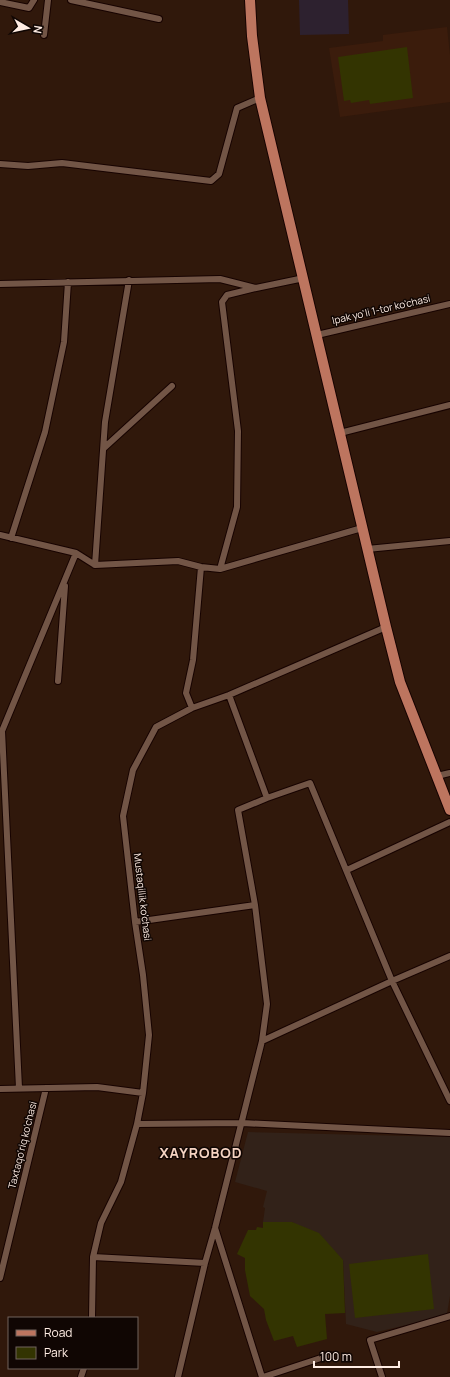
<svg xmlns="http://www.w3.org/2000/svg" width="450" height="1377" font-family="Manrope,sans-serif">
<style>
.built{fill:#3b1c0c}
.industrial{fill:#2d212f}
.education{fill:#322219}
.green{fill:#333401}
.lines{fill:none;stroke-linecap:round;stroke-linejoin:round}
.street-casing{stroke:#170300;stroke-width:8}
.primary-casing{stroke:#170300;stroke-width:12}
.street{stroke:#725546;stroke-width:6}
.primary{stroke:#bd755f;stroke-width:10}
.labels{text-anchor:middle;stroke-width:3;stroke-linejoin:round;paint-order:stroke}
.street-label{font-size:10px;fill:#ffede4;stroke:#100603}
.district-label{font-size:14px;font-weight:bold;letter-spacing:1px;fill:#f5d3c2;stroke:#100603}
</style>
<rect width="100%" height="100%" fill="#30180b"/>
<path class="built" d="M447 27 450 55V102L340 117 329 48 383 41V35Z"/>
<path class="industrial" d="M299 0H348L349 34 300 35Z"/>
<path class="education" d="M248 1132 450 1137V1296L447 1313 444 1316 377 1332 346 1324 343 1260 292 1222H263L265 1208 263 1207 267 1191 235 1182Z"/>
<path class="green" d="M407 47 413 98 370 104 369 100 351 103 350 100 344 101 338 57Z
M263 1222H292L319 1233 343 1260 345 1313 325 1314 327 1339 297 1347 293 1336 274 1341 266 1320 264 1309 250 1296 245 1270V1258L237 1254 248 1230H256L257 1227 263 1228Z
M428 1254 434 1309 355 1318 349 1264Z"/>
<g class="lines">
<g class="street-casing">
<path id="street" d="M71 0 159 19
M0 2 29 8 34 0
M44 35 48 0
M0 164 28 166 62 163 211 181 219 174 237 108 260 98
M0 284 220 279 256 288 304 278
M317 335 450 304
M340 433 450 405
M104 448 172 386
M0 535 76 553 95 565 178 561 201 567 220 569 362 528
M11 538 45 432 64 342 68 282
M367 549 450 541
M95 565 105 422 129 280
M220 569 237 507 238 431 222 302 227 295 256 288
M58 681 65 586
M229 695 267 798 310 783 392 981 450 956
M192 708 186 693 193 660 201 567
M437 776 450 773
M347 870 450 822
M135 922 255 905
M262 1041 267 1004 255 905 238 810 267 798
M19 1088 2 731 76 553
M0 1089 97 1087 143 1093
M137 1124 242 1123 450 1133
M215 1228 262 1377
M93 1257 205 1263
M0 1278 46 1088
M92 1318 93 1257 101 1223 121 1182 137 1124 143 1093 149 1035 143 975 135 922 123 816 133 770 156 727 192 708 229 695 386 627
M81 1377 84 1368
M178 1377 205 1263 215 1228 262 1041 392 981 450 1101
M263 1377 330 1355
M382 1377 370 1340 450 1316"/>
</g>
<g class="primary-casing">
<path id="primary" d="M250 0 252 36 260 98 386 627 400 682 450 810"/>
</g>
<use href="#street" class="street"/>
<use href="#primary" class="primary"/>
</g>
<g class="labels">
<g class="street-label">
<text transform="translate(381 309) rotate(-13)" y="4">Ipak yo'li 1-tor ko'chasi</text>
<text transform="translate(143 897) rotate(83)" y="4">Mustaqillik ko'chasi</text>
<text transform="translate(22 1145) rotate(-76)" y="4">Taxtaqo'riq ko'chasi</text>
</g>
<g class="district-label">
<text x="201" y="1158">XAYROBOD</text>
</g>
</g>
<rect x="8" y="1317" width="130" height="52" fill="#100603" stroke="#70625d"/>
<rect x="16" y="1330" width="20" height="6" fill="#bd755f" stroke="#70625d"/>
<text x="44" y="1337" font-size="12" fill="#ffede4">Road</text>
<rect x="16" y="1347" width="20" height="12" fill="#333401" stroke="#70625d"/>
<text x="44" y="1357" font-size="12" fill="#ffede4">Park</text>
<g transform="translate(28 28) rotate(99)" stroke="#100603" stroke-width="3" paint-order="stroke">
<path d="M0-3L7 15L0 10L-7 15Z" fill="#ffede4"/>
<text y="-6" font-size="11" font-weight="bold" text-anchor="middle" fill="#ffede4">N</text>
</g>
<path d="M314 1361v6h85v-6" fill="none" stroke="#ffede4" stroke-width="2"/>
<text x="320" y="1361" font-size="12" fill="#ffede4" stroke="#100603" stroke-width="3" paint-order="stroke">100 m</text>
</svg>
